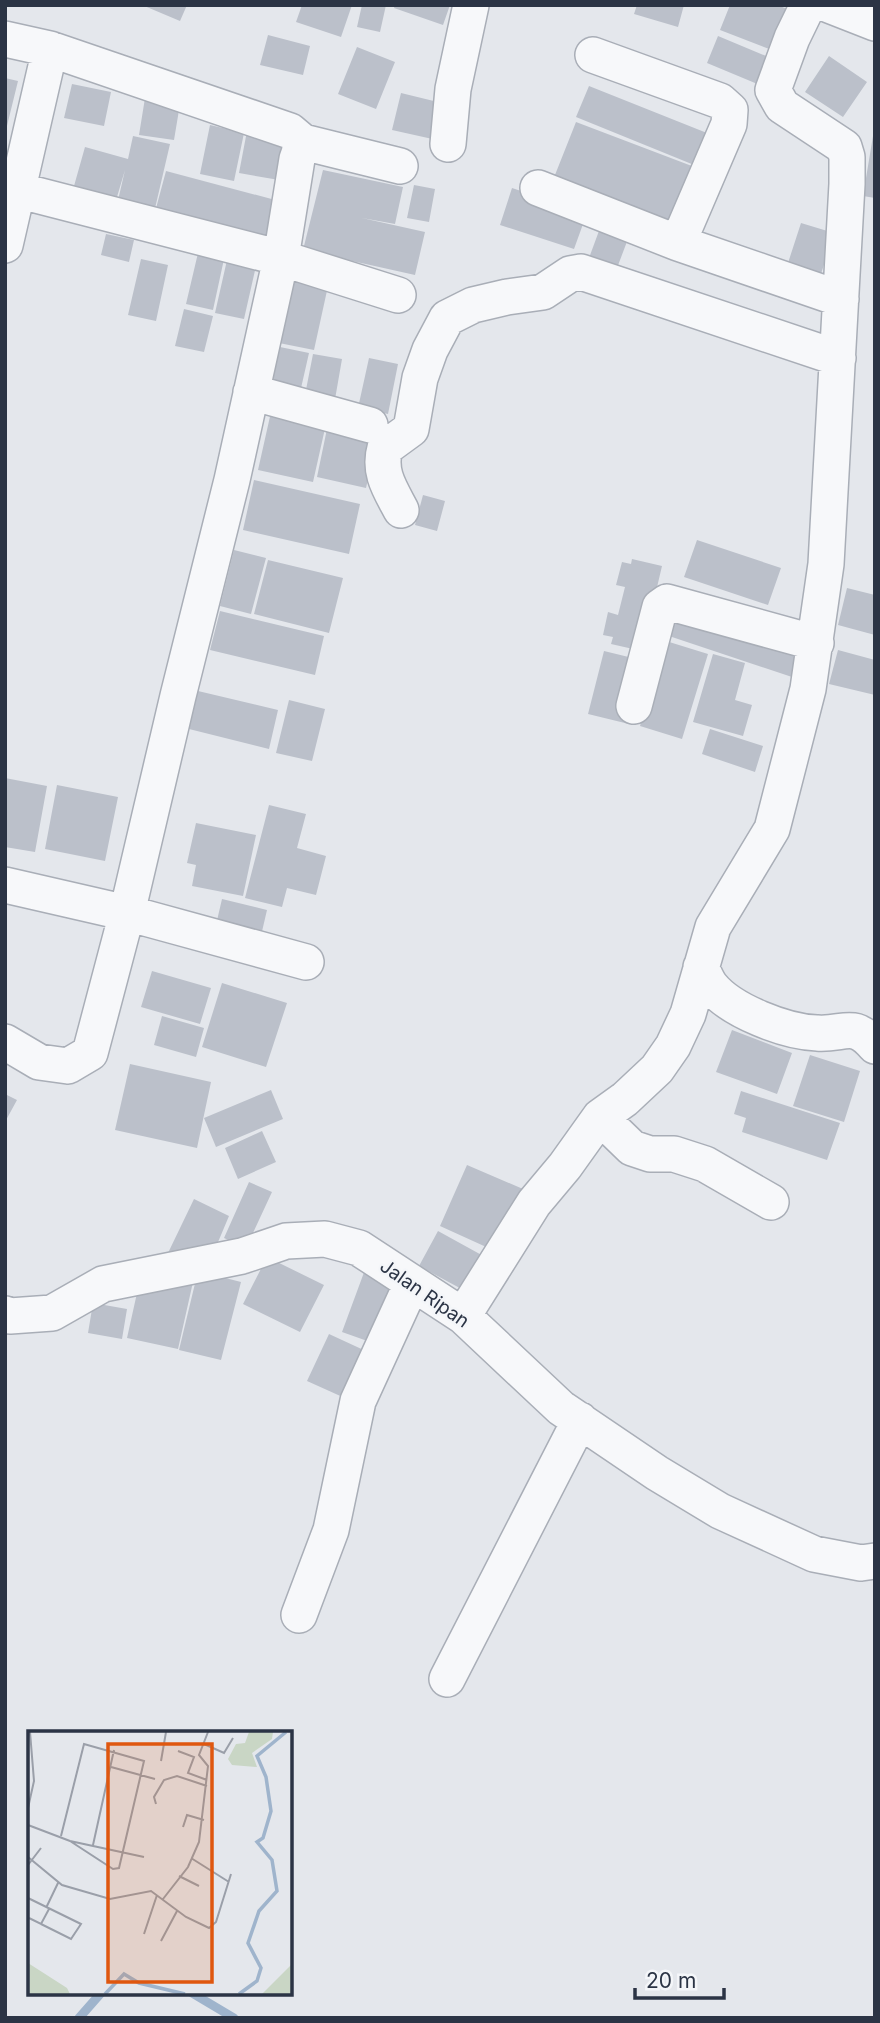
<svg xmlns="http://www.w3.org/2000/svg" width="880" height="2023" font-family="Inter,sans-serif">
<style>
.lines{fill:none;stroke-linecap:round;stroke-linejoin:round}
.stream{stroke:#9fb4cc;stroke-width:9}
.building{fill:#bbc0ca}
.minor-casing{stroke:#a9aeb7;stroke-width:38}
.minor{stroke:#f7f8fa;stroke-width:35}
.labels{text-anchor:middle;stroke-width:5;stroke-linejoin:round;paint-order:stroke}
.street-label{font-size:19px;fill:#2b3445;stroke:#f4f6f9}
.inset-river{fill:none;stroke:#9fb4cc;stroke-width:3.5}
.inset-road{fill:none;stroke:#9a9fa9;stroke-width:2}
.view{fill:#df570f;fill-opacity:0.15;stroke:#df570f;stroke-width:3.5}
.inset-edge{fill:none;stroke:#2b3445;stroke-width:3.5}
</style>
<rect width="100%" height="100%" fill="#e4e7ec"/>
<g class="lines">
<path class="stream" d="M192 1993 234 2018
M79 2018 101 1993"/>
</g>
<path class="building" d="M142 5H187L180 21Z
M302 5H352L341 37 296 22Z
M362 5H386L380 32 357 27Z
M395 5H450L443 25 394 8Z
M637 5H684L678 27 634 14Z
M730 5H777L798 13 782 54 720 30Z
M268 35 310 46 303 75 260 65Z
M718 36 778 61 767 88 707 63Z
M357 47 395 62 376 109 338 94Z
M829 56 867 82 843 117 805 92Z
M5 78 18 81 6 130H5Z
M72 84 111 92 104 126 64 118Z
M589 86 717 137 704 169 576 117Z
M401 93 446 104 437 140 392 130Z
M145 98 180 104 174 140 139 135Z
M576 122 705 171 680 234 551 185Z
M210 125 244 133 234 181 200 174Z
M247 131 287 139 279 180 239 173Z
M133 136 170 144 153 217 116 209 125 170 117 197 74 186 85 147 128 159Z
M873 136H875V198L863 196Z
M323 170 403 187 395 224 362 218 425 232 415 275 303 250Z
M166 171 279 201 268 242 155 212Z
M414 185 435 189 429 222 407 218Z
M512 188 587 213 574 249 500 225Z
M603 220 631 231 617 268 589 258Z
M801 223 834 233 821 274 788 263Z
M106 234 134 240 129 262 101 255Z
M198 253 224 259 213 310 186 304Z
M141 259 168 265 156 321 128 315Z
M227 260 256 266 244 319 215 313Z
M294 278 328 286 314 350 279 343Z
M184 309 213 316 204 352 175 346Z
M280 347 309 353 299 397 270 391Z
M313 354 342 359 334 405 304 400Z
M369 358 398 364 388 414 358 408Z
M271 412 326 424 313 482 258 470Z
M328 424 378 435 366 488 317 477Z
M254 480 360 504 349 554 243 530Z
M423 495 445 501 437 531 415 525Z
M697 540 781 568 768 605 684 577Z
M234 550 266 558 251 614 220 606Z
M632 559 662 566 642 651 611 644 613 637 603 635 608 612 618 615 625 587 616 585 622 562 631 564Z
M268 560 343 578 329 633 254 614Z
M847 588 875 595V635L838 625Z
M674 603 808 648 798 679 663 634Z
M220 611 324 636 315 675 210 650Z
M666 641 708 654 682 739 640 726Z
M838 650 875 660V695L829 684Z
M604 651 645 661 629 724 588 714Z
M713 654 745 663 735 700 752 705 743 736 693 722Z
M198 691 278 710 269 749 189 729Z
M289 700 325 709 312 761 276 753Z
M710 729 763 746 755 772 702 754Z
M5 778 47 786 35 852 5 847Z
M57 785 118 797 105 861 45 849Z
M269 805 306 814 297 848 326 856 316 895 287 888 282 907 245 898Z
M196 823 256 835 243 896 192 886 196 865 187 863Z
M222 899 267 910 260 940 215 929Z
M152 971 211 988 200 1024 141 1007Z
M222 983 287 1003 266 1067 202 1047Z
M162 1016 204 1028 196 1057 154 1045Z
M732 1030 792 1053 777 1094 716 1072Z
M810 1055 860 1071 844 1122 793 1106Z
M130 1064 211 1082 197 1148 115 1130Z
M271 1090 283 1119 216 1147 204 1118Z
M741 1091 840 1123 827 1160 742 1132 746 1118 734 1114Z
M5 1094 17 1100 5 1122Z
M262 1131 276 1162 238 1179 225 1148Z
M467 1165 523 1189 495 1251 440 1226Z
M249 1182 272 1192 246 1248 224 1238Z
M194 1199 229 1216 213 1254 168 1253Z
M438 1231 487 1258 469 1293 419 1266Z
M267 1257 324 1285 300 1332 243 1304Z
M366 1267 397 1279 373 1343 342 1332Z
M198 1271 241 1282 221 1360 179 1350Z
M193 1282 178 1349 127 1338 139 1284Z
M93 1303 127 1309 122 1339 88 1333Z
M329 1334 368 1352 347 1399 307 1381Z"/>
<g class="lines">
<g class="minor-casing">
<path id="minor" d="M829 5 875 23
M5 39 50 49 290 131 303 142 297 159 281 258 232 480 178 696 127 913 90 1053 68 1066 39 1062 5 1042
M593 55 720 101 730 110 729 124 678 243 841 299
M303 142 400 166
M448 144 453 89 471 5
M538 188 678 243
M17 190 281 258 398 295
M5 245 50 49
M251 392 370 425
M401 510C390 489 378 472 385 448L411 429 420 378 430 350 447 318 473 305 507 297 543 292 570 274 581 272 838 358
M634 706 660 607 667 602 816 643
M5 885 127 913 306 962
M701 967C704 973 707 981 711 986 731 1011 786 1032 817 1033 845 1035 853 1020 875 1046
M600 1117 632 1148 650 1154H674L705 1164 771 1202
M5 1314 10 1316 52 1313 103 1284 242 1256 286 1241 325 1239 359 1248 463 1316 561 1408 657 1473 720 1511 814 1554 861 1563 875 1561
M463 1316 534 1203 565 1166 600 1117 625 1099 657 1069 673 1046 688 1014 713 927 772 829 808 689 826 564 847 184V157L844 147 782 106 773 90 792 38 808 5
M299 1615 331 1530 358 1401 412 1283
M447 1679 580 1420"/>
</g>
<use href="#minor" class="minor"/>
</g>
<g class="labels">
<g class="street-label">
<text transform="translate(425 1293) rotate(35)" y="7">Jalan Ripan</text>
</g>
</g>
<g transform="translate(28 1731)">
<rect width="264" height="264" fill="#e4e7ec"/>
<path d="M221 1H245L244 8 224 22 229 36 204 34 200 28 208 13 217 12ZM0 232 39 257 42 263H0ZM264 233V263H234Z" fill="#c9d6c5"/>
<path class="inset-river" d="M77 263 96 243 111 252 157 263M211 263 229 250 233 237 220 212 231 180 249 160 244 129 229 111 235 107 243 80 238 46 229 25 258 1"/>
<path class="inset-road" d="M176 13 196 22 205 7M150 20 166 26 160 42 179 49M133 30 138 1M83 36 127 48M128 73 126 66 136 49 149 45 179 55M0 77 6 50 2 1M0 94 42 110 116 126M155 96 159 84 176 89M33 105 56 13 116 30 91 137 85 138 42 110M65 114 86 19M0 126 34 154 82 168 123 160 158 186 181 197 188 191 203 143M163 127 201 151M0 134 13 117M151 145 171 155M0 167 53 193 43 208 13 193M135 168 160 136 171 111 180 35 171 24 180 1M18 177 30 152M1 187 13 193 21 178M116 203 129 164M133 210 149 180"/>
<path class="view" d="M80 13H184V251H80Z"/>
<rect width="264" height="264" class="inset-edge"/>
</g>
<rect width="880" height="2023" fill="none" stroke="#2b3445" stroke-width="14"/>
<path d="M635 1988v10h89v-10" fill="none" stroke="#2b3445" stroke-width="3.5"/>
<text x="646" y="1988" font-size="21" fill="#2b3445" stroke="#f4f6f9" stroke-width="5" paint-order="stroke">20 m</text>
</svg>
